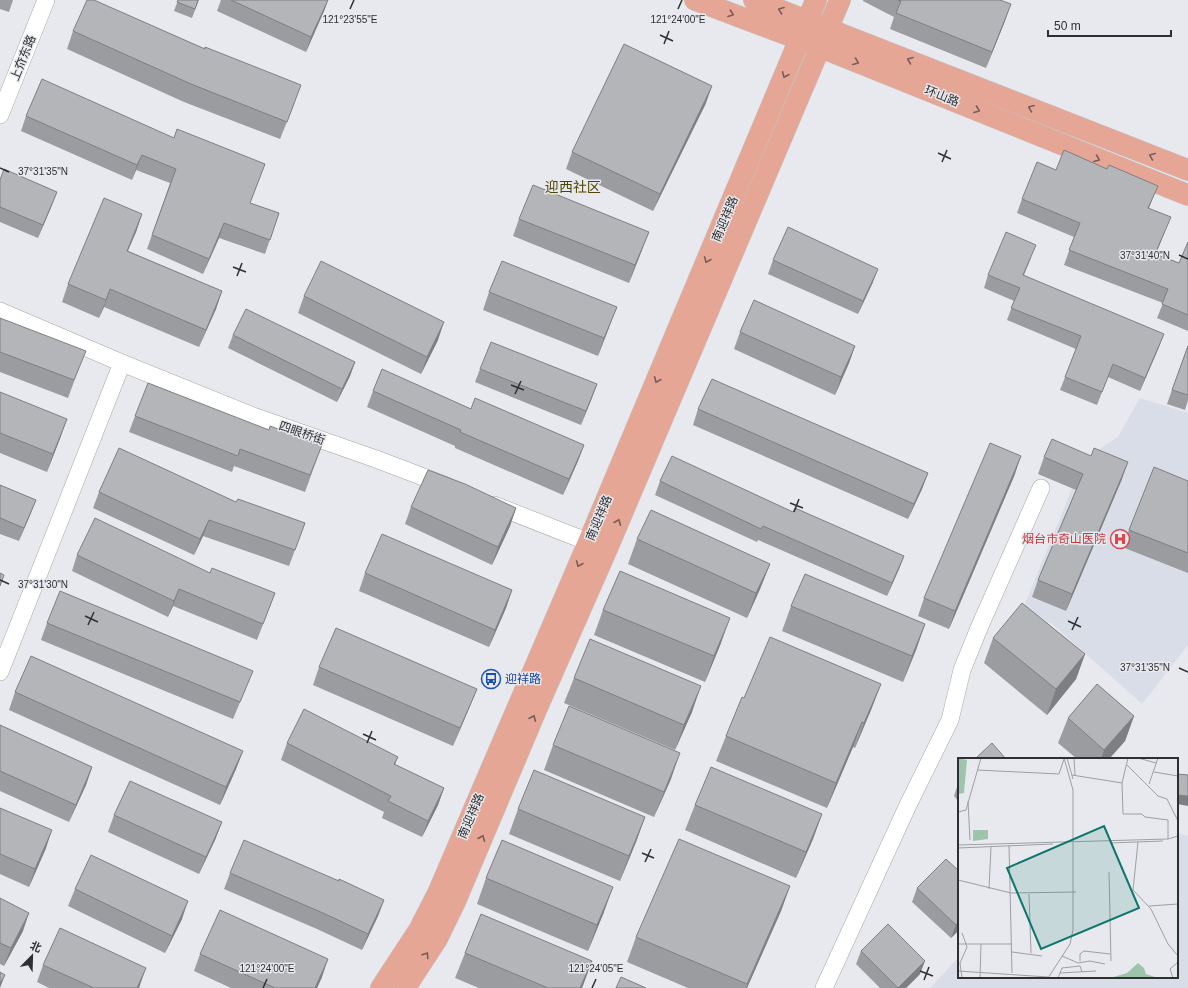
<svg xmlns="http://www.w3.org/2000/svg" width="1188" height="988" font-family="Arial,'Noto Sans SC',sans-serif">
<style>
.built{fill:#d8dde8}
.lines{fill:none;stroke-linecap:round;stroke-linejoin:round}
.minor-casing{stroke:#a5a6aa;stroke-width:18}
.major-casing{stroke:#c4c5c5;stroke-width:22}
.minor{stroke:#fff;stroke-width:17}
.major{stroke:#e5a696;stroke-width:21}
.wall{fill:#9a9c9f}
.shaded-wall{fill:#7d7f82}
.building{fill:#b3b5b9;stroke:#7d7f82}
.oneway{stroke:#775f59}
.ticks{fill:none;stroke:#2e2f31;stroke-width:1.5}
.labels{text-anchor:middle;stroke-width:3;stroke-linejoin:round;paint-order:stroke}
.street-label{font-size:12px;fill:#2e2f31;stroke:#e8e9ee}
.health-label{font-size:12px;fill:#be3a42;stroke:#e8e9ee;text-anchor:end}
.transit-label{font-size:12px;fill:#164399;stroke:#e8e9ee;text-anchor:start}
.quarter-label{font-size:14px;fill:#4c4501;stroke:#e8e9ee}
.inset-road{fill:none;stroke:#9e9fa2;stroke-width:1}
.view{fill:#0f766e;fill-opacity:0.15;stroke:#0f766e;stroke-width:2}
.inset-edge{fill:none;stroke:#2e2f31;stroke-width:2}
.ticks-label{font-size:10px;text-anchor:middle;fill:#2e2f31;stroke:#e8e9ee;stroke-width:3;stroke-linejoin:round;paint-order:stroke}
</style>
<rect width="100%" height="100%" fill="#e8e9ee"/>
<path class="built" d="M1140 398 1188 413V645L1142 704 1051 623 1019 619 1084 459 1118 437Z
M1177 833 1188 836V988H930L959 957V977H1177Z"/>
<g class="lines">
<g class="minor-casing">
<path id="minor" d="M0 115 46 0
M0 311 122 363 253 416 376 459 447 486
M494 505 599 546
M0 672 122 363
M824 988 908 805 950 720 962 670 979 628 1041 488"/>
</g>
<g class="major-casing">
<path id="major" d="M695 0 820 47 1188 195
M754 0 1188 170
M381 988 419 930 438 893 589 541 816 0
M405 988 437 939 455 902 537 708 607 549 840 0"/>
</g>
<use href="#minor" class="minor"/>
<use href="#major" class="major"/>
</g>
<path class="wall" d="M0 0H13L9 12 0 9Z
M178 0H199L192 18 174 11Z
M221 0H328L324 11 306 52 217 11Z
M863 0H1000L1005 21 986 68 890 29 894 17 863 1Z
M73 31 295 102 280 139 184 102 67 49Z
M706 103 653 211 566 169 572 152Z
M26 116 174 138 265 164 250 203 279 213 265 254 219 238 203 274 147 249 170 183 136 170 132 180 21 131Z
M1056 170 1152 200 1149 208 1165 231 1156 254 1179 263 1188 242V331L1157 318 1163 303 1064 265 1074 237 1017 213 1022 199Z
M0 180 52 205 38 238 0 222Z
M142 214 136 232 128 251 222 291 216 309 199 347 104 307 99 318 62 302 68 284Z
M519 219 642 250 629 283 513 236Z
M1031 258 1024 275 1159 347 1140 391 1108 377 1097 405 1060 390 1076 349 1007 320 1014 301 984 288 988 275Z
M773 260 873 282 858 314 768 274Z
M489 292 610 325 598 356 483 310Z
M304 296 438 340 421 374 298 313Z
M0 318 79 368 68 398 0 372Z
M740 332 855 346 849 363 835 395 734 349Z
M233 335 355 362 350 376 337 402 228 348Z
M1188 345V400L1185 410 1167 404Z
M480 369 597 384 581 425 475 382Z
M373 391 584 445 578 461 563 495 455 448V446L367 407Z
M0 392 61 436 47 472 0 453Z
M698 409 928 473 922 489 908 519 693 425Z
M135 416 269 430 322 445 305 492 234 466 232 472 129 432Z
M1044 457 1122 479 1066 611 1032 597 1038 580 1076 490 1038 474Z
M1015 474 949 629 918 616 924 598Z
M660 481 904 556 899 569 887 596 758 540 757 542 655 495Z
M1188 481V573L1122 547 1129 530Z
M0 485 36 500 19 541 0 534Z
M99 492 236 502 305 523 289 566 203 536 194 555 93 508Z
M411 507 516 508 510 526 492 565 405 524Z
M637 539 770 564 760 589 747 618 628 564Z
M77 555 210 573 275 593 257 640 173 606 168 617 72 571Z
M365 573 512 590 506 608 489 647 359 591Z
M791 606 925 624 916 650 903 682 782 631Z
M603 610 721 643 705 682 594 635Z
M47 623 246 688 233 719 41 640Z
M993 638 1085 654 1076 679 1047 715 984 663Z
M319 667 477 689 470 706 453 746 313 685Z
M574 678 692 712 675 750 564 703Z
M881 684 871 710 855 748 853 747 827 808 716 761 726 736 744 698Z
M15 692 243 751 236 769 220 805 9 710Z
M1134 716 1125 741 1109 759H1077L1058 743 1068 718Z
M0 725 92 767 86 785 69 822 0 791Z
M287 743 398 757 395 765 444 788 438 805 422 837 382 818 384 812 281 760Z
M553 745 671 779 654 817 544 770Z
M959 781V802L954 796Z
M695 805 822 814 813 839 796 878 685 830Z
M0 808 46 848 29 887 0 874Z
M518 809 645 817 636 842 620 881 509 834Z
M114 815 222 822 215 840 199 874 108 832Z
M959 871V930L951 938 912 902 917 888Z
M230 873 384 900 378 916 362 950 317 929 224 889Z
M486 878 604 912 588 951 477 904Z
M790 886 781 911 747 988H688L627 962 636 937Z
M75 889 182 919 165 953 68 906Z
M0 898 23 931 4 966 0 964Z
M861 951 920 974 906 988H880L856 964Z
M465 953 592 961 582 988H479L455 978Z
M200 954 322 977 317 988H231L194 971Z
M43 965 140 985 139 988H49L37 982Z"/>
<path class="shaded-wall" d="M328 0 324 11 306 52 311 37Z
M1011 4 1005 21 986 68 992 52Z
M712 86 706 103 653 211 660 194Z
M142 155 132 180 137 165Z
M1158 186 1152 200 1143 222 1148 208Z
M57 192 52 205 38 238 43 225Z
M142 214 136 232 120 268 127 251Z
M1171 217 1165 231 1150 268 1155 254Z
M224 223 219 238 203 274 209 259Z
M649 232 642 250 629 283 635 265Z
M878 269 873 282 858 314 863 301Z
M110 289 104 307 99 318 106 300Z
M222 291 216 309 199 347 206 330Z
M617 307 610 325 598 356 604 338Z
M444 322 438 340 421 374 427 357Z
M1164 334 1159 347 1140 391 1145 378Z
M855 346 849 363 835 395 841 377Z
M355 362 350 376 337 402 342 389Z
M597 384 592 398 581 425 586 411Z
M67 419 61 436 47 472 53 454Z
M584 445 578 461 563 495 569 479Z
M1021 456 1015 474 949 629 955 611Z
M1128 462 1122 479 1066 611 1072 594Z
M928 473 922 489 908 519 914 504Z
M36 500 31 513 19 541 24 528Z
M516 508 510 526 492 565 498 547Z
M209 520 203 536 194 555 200 539Z
M904 556 899 569 887 596 892 583Z
M770 564 760 589 747 618 756 593Z
M179 589 173 606 168 617 174 601Z
M512 590 506 608 489 647 495 630Z
M730 618 721 643 705 682 714 656Z
M925 624 916 650 903 682 912 656Z
M1085 654 1076 679 1047 715 1056 689Z
M881 684 871 710 855 748 864 723Z
M701 686 692 712 675 750 684 725Z
M477 689 470 706 453 746 460 728Z
M1134 716 1125 741 1109 759H1101L1104 750Z
M862 722 853 747 827 808 836 783Z
M243 751 236 769 220 805 226 787Z
M680 753 671 779 654 817 664 792Z
M92 767 86 785 69 822 76 805Z
M444 788 438 805 422 837 428 821Z
M1177 795 1188 796V806L1177 804Z
M822 814 813 839 796 878 806 852Z
M645 817 636 842 620 881 629 856Z
M222 822 215 840 199 874 206 857Z
M52 830 46 848 29 887 35 869Z
M790 886 781 911 747 988H746Z
M613 887 604 912 588 951 597 925Z
M384 900 378 916 362 950 368 934Z
M188 901 182 919 165 953 172 936Z
M29 913 23 931 4 966 11 948Z
M959 921V930L951 938 956 925Z
M328 959 322 977 317 988H315Z
M592 961 582 988H580Z
M925 961 920 974 906 988H898Z
M146 968 140 985 139 988H137Z
M5 975 0 988V983Z"/>
<path class="building" d="M87 0H94L205 49V47L301 85 287 122 191 84 73 31Z
M178 0H198L195 9 177 2Z
M231 0H328L311 37Z
M898 0H1000L1011 4 992 52 896 13 901 1Z
M624 44 712 86 660 194 572 152Z
M42 79 174 138 177 129 265 164 250 203 279 213 270 240 224 223 209 259 152 235 176 169 142 155 137 165 26 116Z
M1064 150 1107 169 1109 165 1158 186 1148 208 1171 217 1155 254 1179 263 1188 242V315L1162 304 1168 289 1069 250 1080 223 1022 199 1037 162 1056 170Z
M4 169 57 192 43 225 0 207V180Z
M533 185 649 232 635 265 519 219Z
M104 198 142 214 127 251 222 291 206 330 110 289 106 300 68 284Z
M788 227 878 269 863 301 773 260Z
M1006 232 1036 245 1023 275 1164 334 1145 378 1113 364 1102 392 1065 377 1081 336 1011 308 1020 288 988 275Z
M321 261 444 322 427 357 304 296Z
M502 261 617 307 604 338 489 292Z
M754 300 855 346 841 377 740 332Z
M246 309 355 362 342 389 233 335Z
M0 318 86 351 74 380 0 352Z
M491 342 597 384 586 411 480 369Z
M1188 346V395L1172 390Z
M382 369 471 409 475 398 584 445 569 479 460 432 461 430 373 391Z
M712 379 928 473 914 504 698 409Z
M148 383 269 430 270 426 322 445 310 475 240 449 238 456 135 416Z
M0 392 67 419 53 454 0 433Z
M1052 439 1091 456 1094 448 1128 462 1072 594 1038 580 1083 474 1044 457Z
M990 443 1021 456 955 611 924 598Z
M119 448 236 502 238 499 305 523 295 550 209 520 200 539 99 492Z
M672 456 793 512 795 508 904 556 892 583 763 526 761 529 660 481Z
M1154 467 1188 481V553L1129 530Z
M428 470 465 484 516 508 498 547 411 507Z
M0 485 36 500 24 528 0 518Z
M651 510 770 564 756 593 637 539Z
M95 518 210 573 212 568 275 593 263 624 179 589 174 601 77 555Z
M382 534 512 590 495 630 365 573Z
M620 571 730 618 714 656 603 610Z
M0 573 4 575 0 586Z
M805 574 925 624 912 656 791 606Z
M60 591 253 671 240 702 47 623Z
M1022 603 1085 654 1056 689 993 638Z
M336 628 477 689 460 728 319 667Z
M770 637 881 684 864 723 862 722 836 783 726 736 742 697 744 698Z
M590 639 701 686 684 725 574 678Z
M31 656 243 751 226 787 15 692Z
M1097 684 1134 716 1104 750 1068 718Z
M569 706 680 753 664 792 553 745Z
M304 709 398 757 394 764 444 788 428 821 388 801 391 796 287 743Z
M0 725 92 767 76 805 0 771Z
M992 743 1006 759H975Z
M711 767 822 814 806 852 695 805Z
M534 770 645 817 629 856 518 809Z
M1177 774 1188 775V796L1177 795Z
M130 781 222 822 206 857 114 815Z
M0 808 52 830 35 869 0 854Z
M679 839 790 886 747 984 636 937Z
M244 840 339 881V879L384 900 368 934 323 913 230 873Z
M502 840 613 887 597 925 486 878Z
M91 855 188 901 172 936 75 889Z
M946 859 959 871V921L956 925 917 888Z
M0 898 29 913 11 948 0 943Z
M220 910 328 959 315 988H275L200 954Z
M481 914 592 961 580 988H548L465 953Z
M888 924 925 961 898 988 861 951Z
M60 928 146 968 137 988H94L43 965Z
M0 972 5 975 0 983Z
M621 977 646 988H616Z"/>
<defs><path id="oneway-chevron" d="M-2-3.5L2.5 0L-2 3.5" fill="none" stroke-width="1.6" stroke-linecap="round" stroke-linejoin="round"/></defs>
<g class="oneway">
<use href="#oneway-chevron" transform="translate(781 10) rotate(-159)"/>
<use href="#oneway-chevron" transform="translate(731 14) rotate(20)"/>
<use href="#oneway-chevron" transform="translate(910 60) rotate(-158)"/>
<use href="#oneway-chevron" transform="translate(856 62) rotate(22)"/>
<use href="#oneway-chevron" transform="translate(785 75) rotate(113)"/>
<use href="#oneway-chevron" transform="translate(1031 108) rotate(-158)"/>
<use href="#oneway-chevron" transform="translate(977 110) rotate(22)"/>
<use href="#oneway-chevron" transform="translate(1152 156) rotate(-158)"/>
<use href="#oneway-chevron" transform="translate(1097 159) rotate(22)"/>
<use href="#oneway-chevron" transform="translate(707 260) rotate(113)"/>
<use href="#oneway-chevron" transform="translate(657 380) rotate(113)"/>
<use href="#oneway-chevron" transform="translate(618 522) rotate(-67)"/>
<use href="#oneway-chevron" transform="translate(579 564) rotate(113)"/>
<use href="#oneway-chevron" transform="translate(533 718) rotate(-67)"/>
<use href="#oneway-chevron" transform="translate(482 838) rotate(-67)"/>
<use href="#oneway-chevron" transform="translate(426 955) rotate(-57)"/>
</g>
<path class="ticks" d="M350 9 354 0M678 9 682 0M660 35 673 41M664 44 669 31M938 153 951 159M942 162 947 150M0 168 9 172M1179 255 1188 259M233 267 246 272M237 276 242 263M511 385 524 390M515 394 521 381M790 503 803 508M794 512 799 499M0 580 9 584M85 616 98 622M1068 621 1081 627M88 625 94 612M1072 630 1078 617M1179 668 1188 672M363 734 376 740M367 743 372 731M642 853 654 858M645 862 651 849M920 971 933 976M924 980 929 967M263 988 267 979M592 988 596 979"/>
<defs>
<g id="hospital-ring" transform="scale(1)"><circle r="9.5" fill="#e8e9ee" stroke="#e0444e" stroke-width="1.5"/><path d="M-5-5h3v3.5h4V-5h3V5h-3V1.5h-4V5h-3Z" fill="#e0444e"/></g>
<g id="bus-ring" transform="scale(1)"><circle r="9.5" fill="#e8e9ee" stroke="#1a4fb4" stroke-width="1.5"/><path d="M-5-6H5V4H4V6H2V4H-2V6H-4V4H-5ZM-3.5-4V0h7V-4ZM-3.5 1.2v1.5H-2V1.2ZM2 1.2v1.5H3.5V1.2Z" fill="#1a4fb4"/></g>
</defs>
<g fill-rule="evenodd">
<use href="#hospital-ring" x="1120" y="539"/>
<use href="#bus-ring" x="491" y="679"/>
</g>
<g class="labels">
<g class="street-label">
<text transform="translate(23 58) rotate(-68)" y="4">上夼东路</text>
<text transform="translate(942 96) rotate(22)" y="4">环山路</text>
<text transform="translate(725 219) rotate(-67)" y="4">南迎祥路</text>
<text transform="translate(302 433) rotate(19)" y="4">四眼桥街</text>
<text transform="translate(599 518) rotate(-67)" y="4">南迎祥路</text>
<text transform="translate(471 816) rotate(-67)" y="4">南迎祥路</text>
</g>
<g class="health-label">
<text x="1106" y="543">烟台市奇山医院</text>
</g>
<g class="transit-label">
<text x="505" y="683">迎祥路</text>
</g>
<g class="quarter-label">
<text x="573" y="192">迎西社区</text>
</g>
</g>
<g transform="translate(958 758)">
<rect width="220" height="220" fill="#e8e9ee"/>
<path d="M0 0 9 2 6 35 0 36ZM15 72H30V81L15 83ZM180 205 186 210 188 216 200 220H152L169 215Z" fill="#9ec5ab"/>
<path class="inset-road" d="M109 0 115 21M116 0 117 17M170 0 164 25 165 56H184L187 59 210 62V81M180 0 198 5M169 7 200 38 209 41 220 63M19 12 101 16 106 1M196 14 220 18M114 17 164 25M191 26 200 0M10 43 12 82M0 54 8 52 23 0M180 84 175 132 193 151 210 186 220 198M152 85 205 83M0 87 210 81 220 78M51 87 54 215M0 90 95 86M151 114 153 203M0 122 53 135 118 134M31 131 33 89M71 136 73 195M191 148 220 146M0 186H54M54 194 84 198M104 198 120 205M122 203V196L126 193 152 196M120 205 132 203 147 206M0 213 90 219M102 215 104 210 122 208 124 214M4 220 2 205 9 189 4 175M22 220 23 186M90 220 112 186 115 172V32L106 0M100 220 102 215 138 213M215 220 212 211 220 204"/>
<path class="view" d="M146 68 181 150 83 191 49 110Z"/>
<rect width="220" height="220" class="inset-edge"/>
</g>
<g class="ticks-label">
<text x="350" y="23">121°23'55"E</text>
<text x="678" y="23">121°24'00"E</text>
<text x="43" y="175">37°31'35"N</text>
<text x="1145" y="259">37°31'40"N</text>
<text x="43" y="588">37°31'30"N</text>
<text x="1145" y="671">37°31'35"N</text>
<text x="267" y="972">121°24'00"E</text>
<text x="596" y="972">121°24'05"E</text>
</g>
<g transform="translate(32 956) rotate(23)" stroke="#e8e9ee" stroke-width="3" paint-order="stroke">
<path d="M0-3L7 15L0 10L-7 15Z" fill="#2e2f31"/>
<text y="-6" font-size="11" font-weight="bold" text-anchor="middle" fill="#2e2f31">北</text>
</g>
<path d="M1048 30v6h123v-6" fill="none" stroke="#2e2f31" stroke-width="2"/>
<text x="1054" y="30" font-size="12" fill="#2e2f31" stroke="#e8e9ee" stroke-width="3" paint-order="stroke">50 m</text>
</svg>
